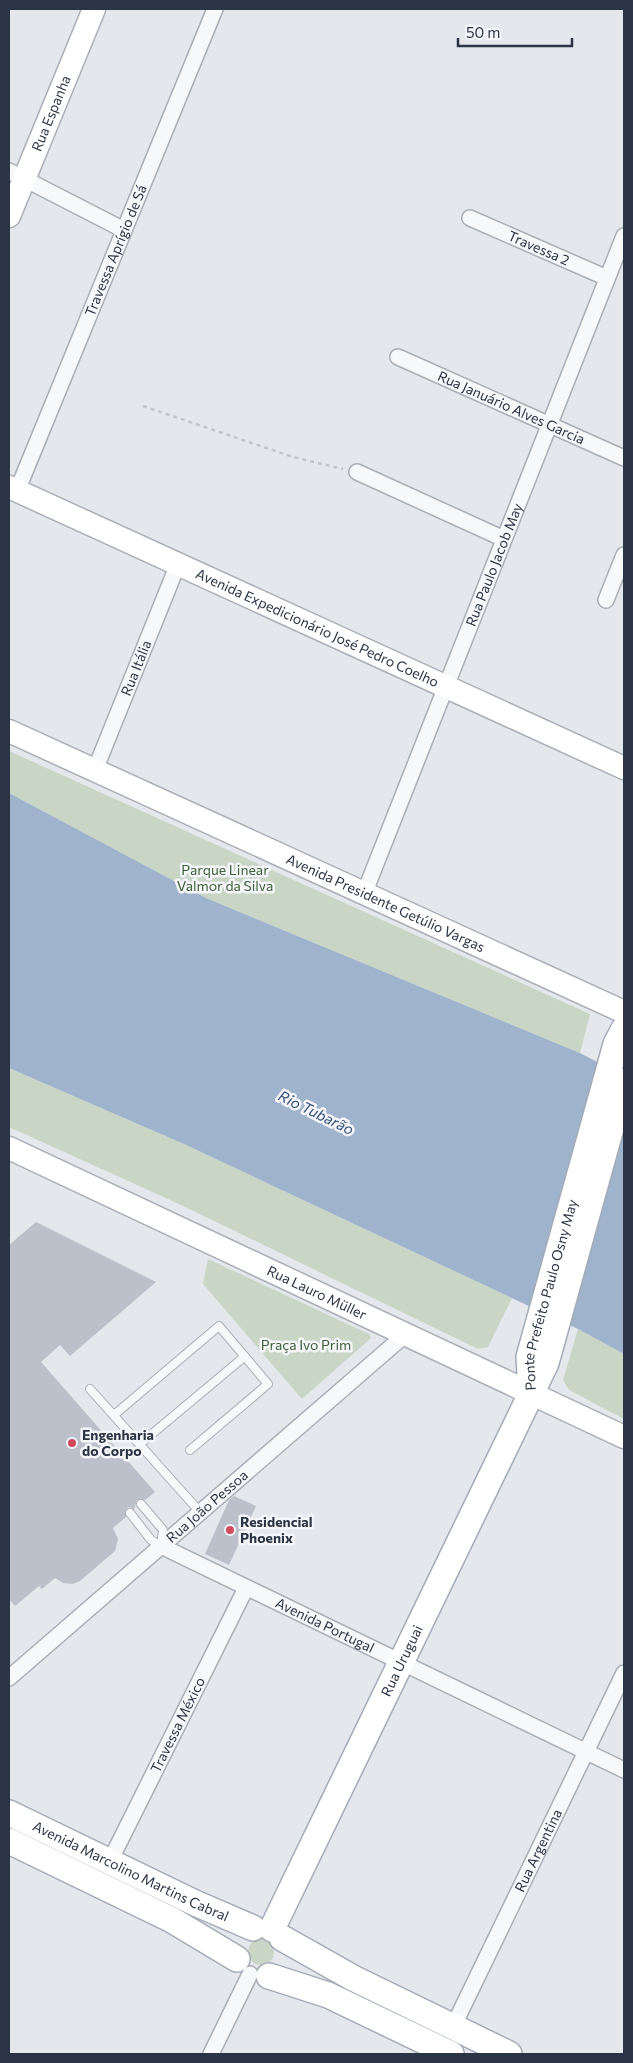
<svg xmlns="http://www.w3.org/2000/svg" width="633" height="2063" font-family="Commissioner,sans-serif">
<style>
.green{fill:#c9d6c5}
.water{fill:#9fb4cc}
.building{fill:#bbc0ca}
.lines{fill:none;stroke-linecap:round;stroke-linejoin:round}
.lane-casing{stroke:#a9aeb7;stroke-width:10}
.street-casing{stroke:#a9aeb7;stroke-width:18}
.secondary-casing{stroke:#a9aeb7;stroke-width:25}
.primary-casing{stroke:#a3abb8;stroke-width:28}
.path{stroke:#c2c5cb;stroke-width:2.5;stroke-dasharray:4 4;stroke-linecap:butt}
.lane{stroke:#f7f8fa;stroke-width:8}
.street{stroke:#f7f8fa;stroke-width:15}
.secondary{stroke:#fff;stroke-width:22}
.primary{stroke:#fff;stroke-width:25}
.poi-dot{fill:#d1495b;stroke:#f4f6f9;stroke-width:2}
.labels{text-anchor:middle;stroke-width:5;stroke-linejoin:round;paint-order:stroke}
.street-label{font-size:14px;fill:#2b3445;stroke:#f4f6f9}
.park-label{font-size:14px;fill:#3f6138;stroke:#f4f6f9}
.poi-label{font-size:14px;font-weight:bold;fill:#2b3445;stroke:#f4f6f9;text-anchor:start}
.water-label{font-size:15px;font-style:italic;fill:#34527a;stroke:#f4f6f9}
</style>
<rect width="100%" height="100%" fill="#e4e7ec"/>
<path class="green" d="M9 751 590 1014 580 1053 206 898 9 793Z
M9 1068 186 1145 512 1298 488 1347 478 1349 179 1204 9 1127Z
M208 1259 369 1334 371 1338 302 1399 203 1284Z
M578 1329 624 1354V1419L569 1390 563 1380Z
M248 1952a13 13 0 1 1 26 0a13 13 0 1 1-26 0Z"/>
<path class="water" d="M9 793 206 898 580 1053 624 1076V1354L578 1329 186 1145 9 1068Z"/>
<path class="building" d="M36 1222 156 1282 70 1356 60 1345 41 1362 155 1492 145 1500H137L134 1510 130 1507 126 1509V1517L113 1528 118 1539 115 1551 80 1581 73 1584 63 1583 55 1578 42 1589 39 1586 15 1606 9 1599V1245Z
M234 1496 256 1506 229 1565 205 1554 229 1500Z"/>
<g class="lines">
<g class="lane-casing">
<path id="lane" d="M90 1389 200 1512
M114 1415 219 1326 268 1384 190 1450
M140 1444 244 1357
M130 1513 151 1540 161 1546 163 1530 141 1504"/>
</g>
<g class="street-casing">
<g id="street">
<path d="M9 171 124 230"/>
<path id="s1" d="M470 218 607 278"/>
<path id="s2" d="M398 357 624 458"/>
<path d="M357 472 504 539"/>
<path id="s3" d="M17 491 215 9"/>
<path d="M606 600 624 555"/>
<path id="s4" d="M95 770 178 564"/>
<path id="s5" d="M364 894 624 236"/>
<path id="s6" d="M161 1546 624 1770"/>
<path id="s7" d="M9 1678 406 1334"/>
<path id="s8" d="M110 1861 246 1588"/>
<path id="s9" d="M453 2027 624 1673"/>
<path d="M211 2054 250 1974"/>
</g>
</g>
<g class="secondary-casing">
<g id="secondary">
<path id="s10" d="M9 216 94 9"/>
<path id="s11" d="M9 487 624 768"/>
<path id="s12" d="M9 731 624 1012"/>
<path id="s13" d="M9 1148 624 1437"/>
</g>
</g>
<g class="primary-casing">
<g id="primary">
<path id="s14" d="M531 1393 529 1357 616 1044 624 1029"/>
<path id="s15" d="M9 1813 195 1903 253 1928"/>
<path d="M9 1841 172 1920 237 1959"/>
<path id="s16" d="M272 1929 546 1363 624 1081"/>
<path d="M282 1938 353 1978 509 2054"/>
<path d="M269 1976 328 1995 451 2054"/>
</g>
</g>
<path class="path" d="M143 406 293 457 343 469"/>
<use href="#lane" class="lane"/>
<use href="#street" class="street"/>
<use href="#secondary" class="secondary"/>
<use href="#primary" class="primary"/>
</g>
<g class="poi-dot">
<circle cx="72" cy="1443" r="5"/>
<circle cx="230" cy="1530" r="5"/>
</g>
<g class="labels">
<g class="street-label">
<text dy="5" stroke="none"><textPath href="#s10" startOffset="111">Rua Espanha</textPath></text>
<text dy="5" stroke="none"><textPath href="#s1" startOffset="75">Travessa 2</textPath></text>
<text dy="5" stroke="none"><textPath href="#s3" startOffset="260">Travessa Aprígio de Sá</textPath></text>
<text dy="5" stroke="none"><textPath href="#s2" startOffset="124">Rua Januário Alves Garcia</textPath></text>
<text dy="5" stroke="none"><textPath href="#s5" startOffset="354">Rua Paulo Jacob May</textPath></text>
<text dy="5" stroke="none"><textPath href="#s11" startOffset="339">Avenida Expedicionário José Pedro Coelho</textPath></text>
<text dy="5" stroke="none"><textPath href="#s4" startOffset="110">Rua Itália</textPath></text>
<text dy="5" stroke="none"><textPath href="#s12" startOffset="414">Avenida Presidente Getúlio Vargas</textPath></text>
<text dy="5" stroke="none"><textPath href="#s14" startOffset="101">Ponte Prefeito Paulo Osny May</textPath></text>
<text dy="5" stroke="none"><textPath href="#s13" startOffset="340">Rua Lauro Müller</textPath></text>
<text dy="5" stroke="none"><textPath href="#s7" startOffset="262">Rua João Pessoa</textPath></text>
<text dy="5" stroke="none"><textPath href="#s6" startOffset="182">Avenida Portugal</textPath></text>
<text dy="5" stroke="none"><textPath href="#s16" startOffset="298">Rua Uruguai</textPath></text>
<text dy="5" stroke="none"><textPath href="#s8" startOffset="152">Travessa México</textPath></text>
<text dy="5" stroke="none"><textPath href="#s9" startOffset="196">Rua Argentina</textPath></text>
<text dy="5" stroke="none"><textPath href="#s15" startOffset="135">Avenida Marcolino Martins Cabral</textPath></text>
</g>
<g class="park-label">
<text x="225" y="875">Parque Linear<tspan x="225" dy="16">Valmor da Silva</tspan></text>
<text x="306" y="1350">Praça Ivo Prim</text>
</g>
<g class="poi-label">
<text x="82" y="1440">Engenharia<tspan x="82" dy="16">do Corpo</tspan></text>
<text x="240" y="1527">Residencial<tspan x="240" dy="16">Phoenix</tspan></text>
</g>
<g class="water-label">
<text transform="translate(316 1113) rotate(26)" y="5">Rio Tubarão</text>
</g>
</g>
<rect width="633" height="2063" fill="none" stroke="#2b3445" stroke-width="20"/>
<path d="M458 38v8h114v-8" fill="none" stroke="#2b3445" stroke-width="2.5"/>
<text x="466" y="38" font-size="15" fill="#2b3445" stroke="#f4f6f9" stroke-width="4" paint-order="stroke">50 m</text>
</svg>
